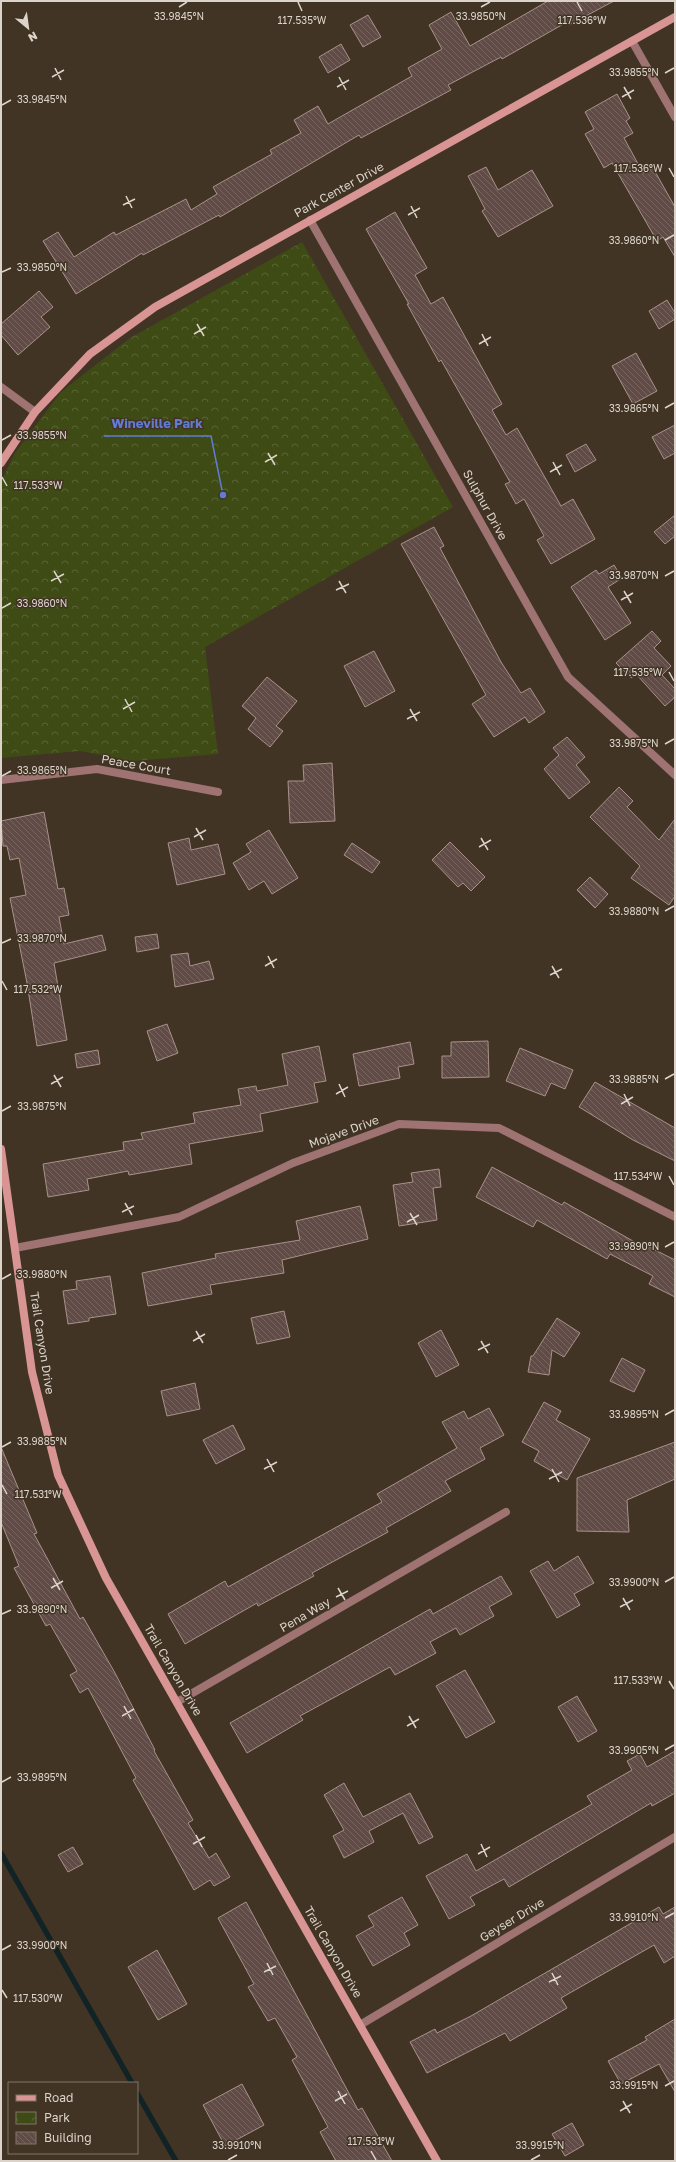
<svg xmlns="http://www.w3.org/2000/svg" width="676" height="2162" font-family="'Golos Text',sans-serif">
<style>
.park{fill:url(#park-crowns)}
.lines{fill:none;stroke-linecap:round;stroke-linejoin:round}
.stream{stroke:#112325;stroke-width:5.5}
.building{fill:url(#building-back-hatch);stroke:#a9918a}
.street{stroke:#9e7372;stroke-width:8}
.secondary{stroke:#d89593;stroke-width:8}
.ticks{fill:none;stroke:#dcd4ca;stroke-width:1.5}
.labels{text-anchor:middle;stroke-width:3;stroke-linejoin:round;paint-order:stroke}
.street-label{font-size:12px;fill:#dcd4ca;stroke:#413425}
.ticks-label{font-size:10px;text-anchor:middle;fill:#dcd4ca;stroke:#413425;stroke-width:3;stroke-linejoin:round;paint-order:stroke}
.leader{fill:none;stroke:#607dd3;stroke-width:1.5}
.callout-dot{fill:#607dd3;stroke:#413425;stroke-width:1.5}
.callout-label{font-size:13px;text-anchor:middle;font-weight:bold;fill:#607dd3;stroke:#413425;stroke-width:3;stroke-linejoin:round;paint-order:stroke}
</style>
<defs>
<pattern id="park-crowns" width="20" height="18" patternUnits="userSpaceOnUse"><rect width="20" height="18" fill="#3e4b14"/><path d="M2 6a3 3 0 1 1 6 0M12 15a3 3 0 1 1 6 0" fill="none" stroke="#596435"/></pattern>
<pattern id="building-back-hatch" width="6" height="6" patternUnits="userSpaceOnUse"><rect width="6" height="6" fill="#614b46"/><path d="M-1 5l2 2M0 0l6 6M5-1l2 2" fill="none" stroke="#77645f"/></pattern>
</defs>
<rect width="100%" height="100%" fill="#413425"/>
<path class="park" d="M302 242 453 507 205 647 218 754 133 761 80 751 1 758V482L15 453 61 392 130 338Z"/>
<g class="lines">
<path class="stream" d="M1 1853 132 2083
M137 2093 176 2161"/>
</g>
<path class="building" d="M548 1H614L569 25 567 22 502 59 501 57 448 85 451 90 361 138 359 135 220 217 219 215 143 255 142 253 76 294 43 241 58 232 74 257 114 232 116 235 186 199 191 210 217 194 213 187 272 154 270 150 301 133 294 120 318 106 328 124 412 76 408 68 442 49 429 25 451 12 470 46Z
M368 15 381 37 363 47 350 25Z
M341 44 350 60 328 73 319 57Z
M617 94 630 118 626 121 633 133 624 138 643 173 653 168 675 207V257L663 237 657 241 612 163 604 168 585 134 594 129 585 112Z
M486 167 498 190 532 170 553 206 498 237 482 211 485 209 468 176Z
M395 212 427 268 415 275 431 304 443 297 502 404 492 410 506 435 517 428 561 506 573 499 595 539 551 564 537 540 544 536 524 499 516 504 505 484 510 482 441 360 439 362 407 304H409L366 229Z
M39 291 53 307 41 317 50 327 18 355 1 335V324Z
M667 300 675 313V319L659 329 649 311Z
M636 353 657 391 633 404 612 366Z
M675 425V453L664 459 652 437Z
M586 444 596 460 575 472 566 455Z
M675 515V536L665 544 654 532Z
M434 527 444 546 440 548 501 662 521 693 530 688 545 712 529 723 525 717 494 737 472 704 486 695 401 544Z
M614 565 622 578 608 587 631 623 605 640 571 587 596 570 599 574Z
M652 631 661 641 654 648 671 666 662 675 675 689V697L665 706 636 674 631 678 616 663Z
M374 651 395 691 365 707 344 666Z
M267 677 297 701 276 726 283 731 270 747 248 729 256 718 242 706Z
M567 737 585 757 576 765 590 782 569 799 544 769 559 755 553 748Z
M332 763 335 821 290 823 288 781H304L303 765Z
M619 787 633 801 627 807 659 840 675 819V896L669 905 631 878 640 866 590 817Z
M44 812 58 889 64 888 69 915 59 917 64 944 102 935 106 950 54 963 67 1040 37 1046 27 983 10 898 26 895 19 858 10 860 7 846H3L1 821Z
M269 830 298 878 272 894 264 881 249 890 233 863 251 852 246 844Z
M189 838 191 850 218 844 225 874 177 885 168 843Z
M450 842 485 877 471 891 463 883 458 887 432 860Z
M352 843 380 862 372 873 344 855Z
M590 877 608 894 595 908 577 890Z
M157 934 159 948 137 952 135 937Z
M188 953 190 966 209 961 214 979 175 987 171 955Z
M167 1024 178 1053 157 1061 147 1031Z
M488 1041 489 1077 442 1078V1056H451V1042Z
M410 1042 414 1064 398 1067 400 1078 359 1086 353 1054Z
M319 1046 326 1081 314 1083 318 1102 260 1114 263 1131 189 1144 192 1164 129 1175 128 1171 87 1179 89 1190 48 1197 43 1164 124 1150 123 1142 143 1139 141 1133 195 1123 193 1113 241 1105 238 1089 256 1086 257 1091 288 1085 282 1054Z
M520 1048 573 1070 565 1089 551 1083 545 1096 506 1081Z
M98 1050 100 1064 77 1068 75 1054Z
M595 1082 675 1128V1161L633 1140 579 1107Z
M492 1167 562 1205 564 1202 640 1245 641 1243 675 1260V1297L649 1284 653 1276 610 1254 607 1259 537 1220 533 1227 476 1197Z
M439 1169 441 1187 433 1188 437 1220 399 1226 393 1185 413 1182 411 1173Z
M360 1206 368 1239 282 1260 284 1273 210 1285 212 1294 148 1306 142 1273 216 1258 215 1254 300 1240 296 1221Z
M110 1276 116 1314 89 1318V1321L68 1324 63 1291 77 1289 76 1281Z
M284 1311 290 1337 257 1344 251 1318Z
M557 1318 580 1333 564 1357 552 1350 549 1375 528 1372 531 1356H533Z
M441 1330 459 1365 436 1377 418 1343Z
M622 1358 645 1370 634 1392 610 1381Z
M195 1383 200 1409 167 1416 161 1391Z
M544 1402 561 1411 556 1420 590 1439 567 1480 534 1461 539 1451 522 1442Z
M489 1408 504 1435 480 1448 485 1459 445 1481 451 1491 386 1528 388 1532 312 1573 314 1576 258 1606 257 1603 185 1644 168 1614 225 1581 228 1587 382 1502 377 1494 457 1448 442 1422 464 1411 468 1419Z
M233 1425 245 1449 216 1464 203 1440Z
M675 1442V1479L627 1500 629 1532 577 1531V1478Z
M1 1447 37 1533 34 1534 80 1619 83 1617 115 1673 155 1750 154 1751 193 1820 188 1823 209 1858 216 1853 230 1877 214 1886 210 1880 194 1890 133 1780 136 1778 88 1688 80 1693 70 1675 77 1671 50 1624 46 1626 14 1568 19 1566 1 1522Z
M578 1556 594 1583 574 1594 580 1605 557 1618 530 1571 548 1561 554 1571Z
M501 1576 512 1594 489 1607 494 1616 460 1635 456 1628 430 1642 436 1653 395 1675 390 1667 300 1716 303 1720 247 1753 230 1723 430 1609 433 1614Z
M465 1670 495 1722 466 1738 436 1686Z
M577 1696 597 1731 578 1742 558 1707Z
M675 1751V1793L652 1806 651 1803 509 1887 504 1879 470 1897 475 1905 449 1919 426 1876 467 1854 476 1871 592 1804 587 1796 632 1770 627 1761 640 1754 647 1767Z
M344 1783 363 1817 410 1793 433 1837 419 1844 403 1813 369 1831 374 1842 344 1858 333 1836 344 1830 324 1795Z
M73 1847 83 1864 68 1872 58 1855Z
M402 1897 418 1925 404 1933 410 1945 373 1966 356 1936 374 1926 368 1916Z
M246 1902 358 2110 362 2108 392 2161H336L320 2132 328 2127 292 2060 297 2057 275 2018 268 2021 248 1987 254 1984 218 1918Z
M659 1907 663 1914 675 1907V1956L664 1963 654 1945 561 1998 567 2008 510 2041 505 2033 427 2073 410 2042 435 2029 437 2033 471 2016Z
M157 1950 187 2004 158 2020 128 1967Z
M675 2019V2092L659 2064 621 2084 608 2061 647 2040 645 2037Z
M242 2084 264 2125 225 2146 203 2105Z
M572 2123 584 2145 565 2156 552 2134Z"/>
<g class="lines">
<path class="street" d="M632 41 675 117
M310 220 568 677 675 775
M1 387 35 412
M1 780 97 769 218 792
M15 1248 179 1217 293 1163 399 1124 499 1128 675 1217
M177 1702 506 1512
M360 2025 675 1837"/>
<path class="secondary" d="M1 463 35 412 90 354 155 307 675 17
M1 1149 32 1372 58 1475 106 1578 437 2161"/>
</g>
<path class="ticks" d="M298 2 302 11M577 2 582 11M179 7 187 2M481 7 490 2M55 68 61 80M665 73 674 68M52 77 64 70M339 77 346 90M337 87 349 80M624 87 631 99M622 97 634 90M2 105 11 100M669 168 674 177M126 196 132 208M123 205 135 199M411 206 417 218M408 215 420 208M665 240 674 235M2 272 11 268M197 324 204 336M194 334 206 327M482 334 488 346M479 344 491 337M665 408 674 403M2 440 11 435M268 453 275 465M265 462 277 455M553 462 560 475M550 472 562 465M2 477 7 486M54 571 61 583M665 576 674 571M51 581 64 574M339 581 346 593M336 590 349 584M624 591 631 603M621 600 633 593M2 608 11 603M669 672 674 681M125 699 132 712M123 709 135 702M410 709 417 721M407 719 420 712M665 744 674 739M2 776 11 771M196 828 203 840M194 837 206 830M481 838 488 850M479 847 491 840M665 911 674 906M2 943 11 939M268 956 274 968M265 966 277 959M552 966 559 978M550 975 562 969M2 981 7 990M54 1075 61 1087M665 1079 674 1074M51 1084 63 1077M339 1084 345 1097M336 1094 348 1087M624 1094 630 1106M621 1104 633 1097M2 1111 11 1106M669 1176 674 1185M125 1203 132 1215M122 1212 134 1206M410 1213 417 1225M407 1222 419 1215M665 1247 674 1242M2 1279 11 1274M196 1331 203 1343M193 1341 205 1334M481 1341 488 1353M478 1350 490 1344M665 1415 674 1410M2 1447 11 1442M267 1459 274 1472M264 1469 277 1462M552 1469 559 1482M549 1479 562 1472M2 1485 7 1494M53 1578 60 1590M665 1582 674 1577M51 1588 63 1581M338 1588 345 1600M336 1597 348 1591M623 1598 630 1610M620 1607 633 1600M2 1614 11 1610M669 1681 674 1689M124 1706 131 1719M122 1716 134 1709M409 1716 416 1728M407 1726 419 1719M665 1750 674 1745M2 1782 11 1777M196 1835 202 1847M193 1844 205 1837M481 1844 487 1857M478 1854 490 1847M665 1918 674 1913M2 1950 11 1945M267 1963 273 1975M264 1972 276 1966M552 1973 558 1985M549 1982 561 1976M2 1990 7 1998M665 2086 674 2081M338 2091 345 2104M335 2101 347 2094M623 2101 630 2113M620 2111 632 2104M371 2151 376 2160M228 2160 237 2155M531 2160 540 2155"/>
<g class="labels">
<g class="street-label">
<text transform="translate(339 190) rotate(-29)" y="4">Park Center Drive</text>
<text transform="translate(485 505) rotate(61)" y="4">Sulphur Drive</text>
<text transform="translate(136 765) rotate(10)" y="4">Peace Court</text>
<text transform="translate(344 1132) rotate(-20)" y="4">Mojave Drive</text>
<text transform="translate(42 1343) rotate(81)" y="4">Trail Canyon Drive</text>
<text transform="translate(305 1615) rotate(-30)" y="4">Pena Way</text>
<text transform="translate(173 1670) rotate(60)" y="4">Trail Canyon Drive</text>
<text transform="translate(512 1920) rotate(-31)" y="4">Geyser Drive</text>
<text transform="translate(333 1952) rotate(60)" y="4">Trail Canyon Drive</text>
</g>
</g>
<g class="ticks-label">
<text x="179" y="20">33.9845°N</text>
<text x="481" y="20">33.9850°N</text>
<text x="302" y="24">117.535°W</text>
<text x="582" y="24">117.536°W</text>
<text x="634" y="76">33.9855°N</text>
<text x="42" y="103">33.9845°N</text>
<text x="638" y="172">117.536°W</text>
<text x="634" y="244">33.9860°N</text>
<text x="42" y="271">33.9850°N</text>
<text x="634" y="412">33.9865°N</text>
<text x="42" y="439">33.9855°N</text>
<text x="38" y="489">117.533°W</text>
<text x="634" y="579">33.9870°N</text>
<text x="42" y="607">33.9860°N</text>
<text x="638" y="676">117.535°W</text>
<text x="634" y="747">33.9875°N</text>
<text x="42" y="774">33.9865°N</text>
<text x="634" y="915">33.9880°N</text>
<text x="42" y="942">33.9870°N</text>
<text x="38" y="993">117.532°W</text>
<text x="634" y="1083">33.9885°N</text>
<text x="42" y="1110">33.9875°N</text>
<text x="638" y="1180">117.534°W</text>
<text x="634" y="1250">33.9890°N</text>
<text x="42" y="1278">33.9880°N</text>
<text x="634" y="1418">33.9895°N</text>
<text x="42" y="1445">33.9885°N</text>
<text x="38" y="1498">117.531°W</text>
<text x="634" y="1586">33.9900°N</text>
<text x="42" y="1613">33.9890°N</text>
<text x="638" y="1684">117.533°W</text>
<text x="634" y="1754">33.9905°N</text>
<text x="42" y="1781">33.9895°N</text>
<text x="634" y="1921">33.9910°N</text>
<text x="42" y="1949">33.9900°N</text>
<text x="38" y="2002">117.530°W</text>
<text x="634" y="2089">33.9915°N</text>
<text x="371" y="2145">117.531°W</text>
<text x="237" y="2149">33.9910°N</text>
<text x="540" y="2149">33.9915°N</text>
</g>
<path class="leader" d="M223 495L211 436H104"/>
<circle class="callout-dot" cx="223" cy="495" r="4"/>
<g class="callout-label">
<text x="157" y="428">Wineville Park</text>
</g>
<rect width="676" height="2162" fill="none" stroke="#dcd4ca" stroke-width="4"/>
<rect x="8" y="2082" width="130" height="72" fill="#413425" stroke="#7f7467"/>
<rect x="16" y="2095" width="20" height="6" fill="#d89593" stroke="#7f7467"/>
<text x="44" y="2102" font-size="12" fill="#dcd4ca">Road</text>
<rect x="16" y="2112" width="20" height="12" fill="url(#park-crowns)" stroke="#7f7467"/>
<text x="44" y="2122" font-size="12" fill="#dcd4ca">Park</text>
<rect x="16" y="2132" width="20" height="12" fill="url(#building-back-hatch)" stroke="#7f7467"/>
<text x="44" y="2142" font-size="12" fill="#dcd4ca">Building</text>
<g transform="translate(28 28) rotate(151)" stroke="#413425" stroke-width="3" paint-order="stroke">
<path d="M0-3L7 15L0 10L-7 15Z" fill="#dcd4ca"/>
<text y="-6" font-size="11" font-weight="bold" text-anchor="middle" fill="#dcd4ca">N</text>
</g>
</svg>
